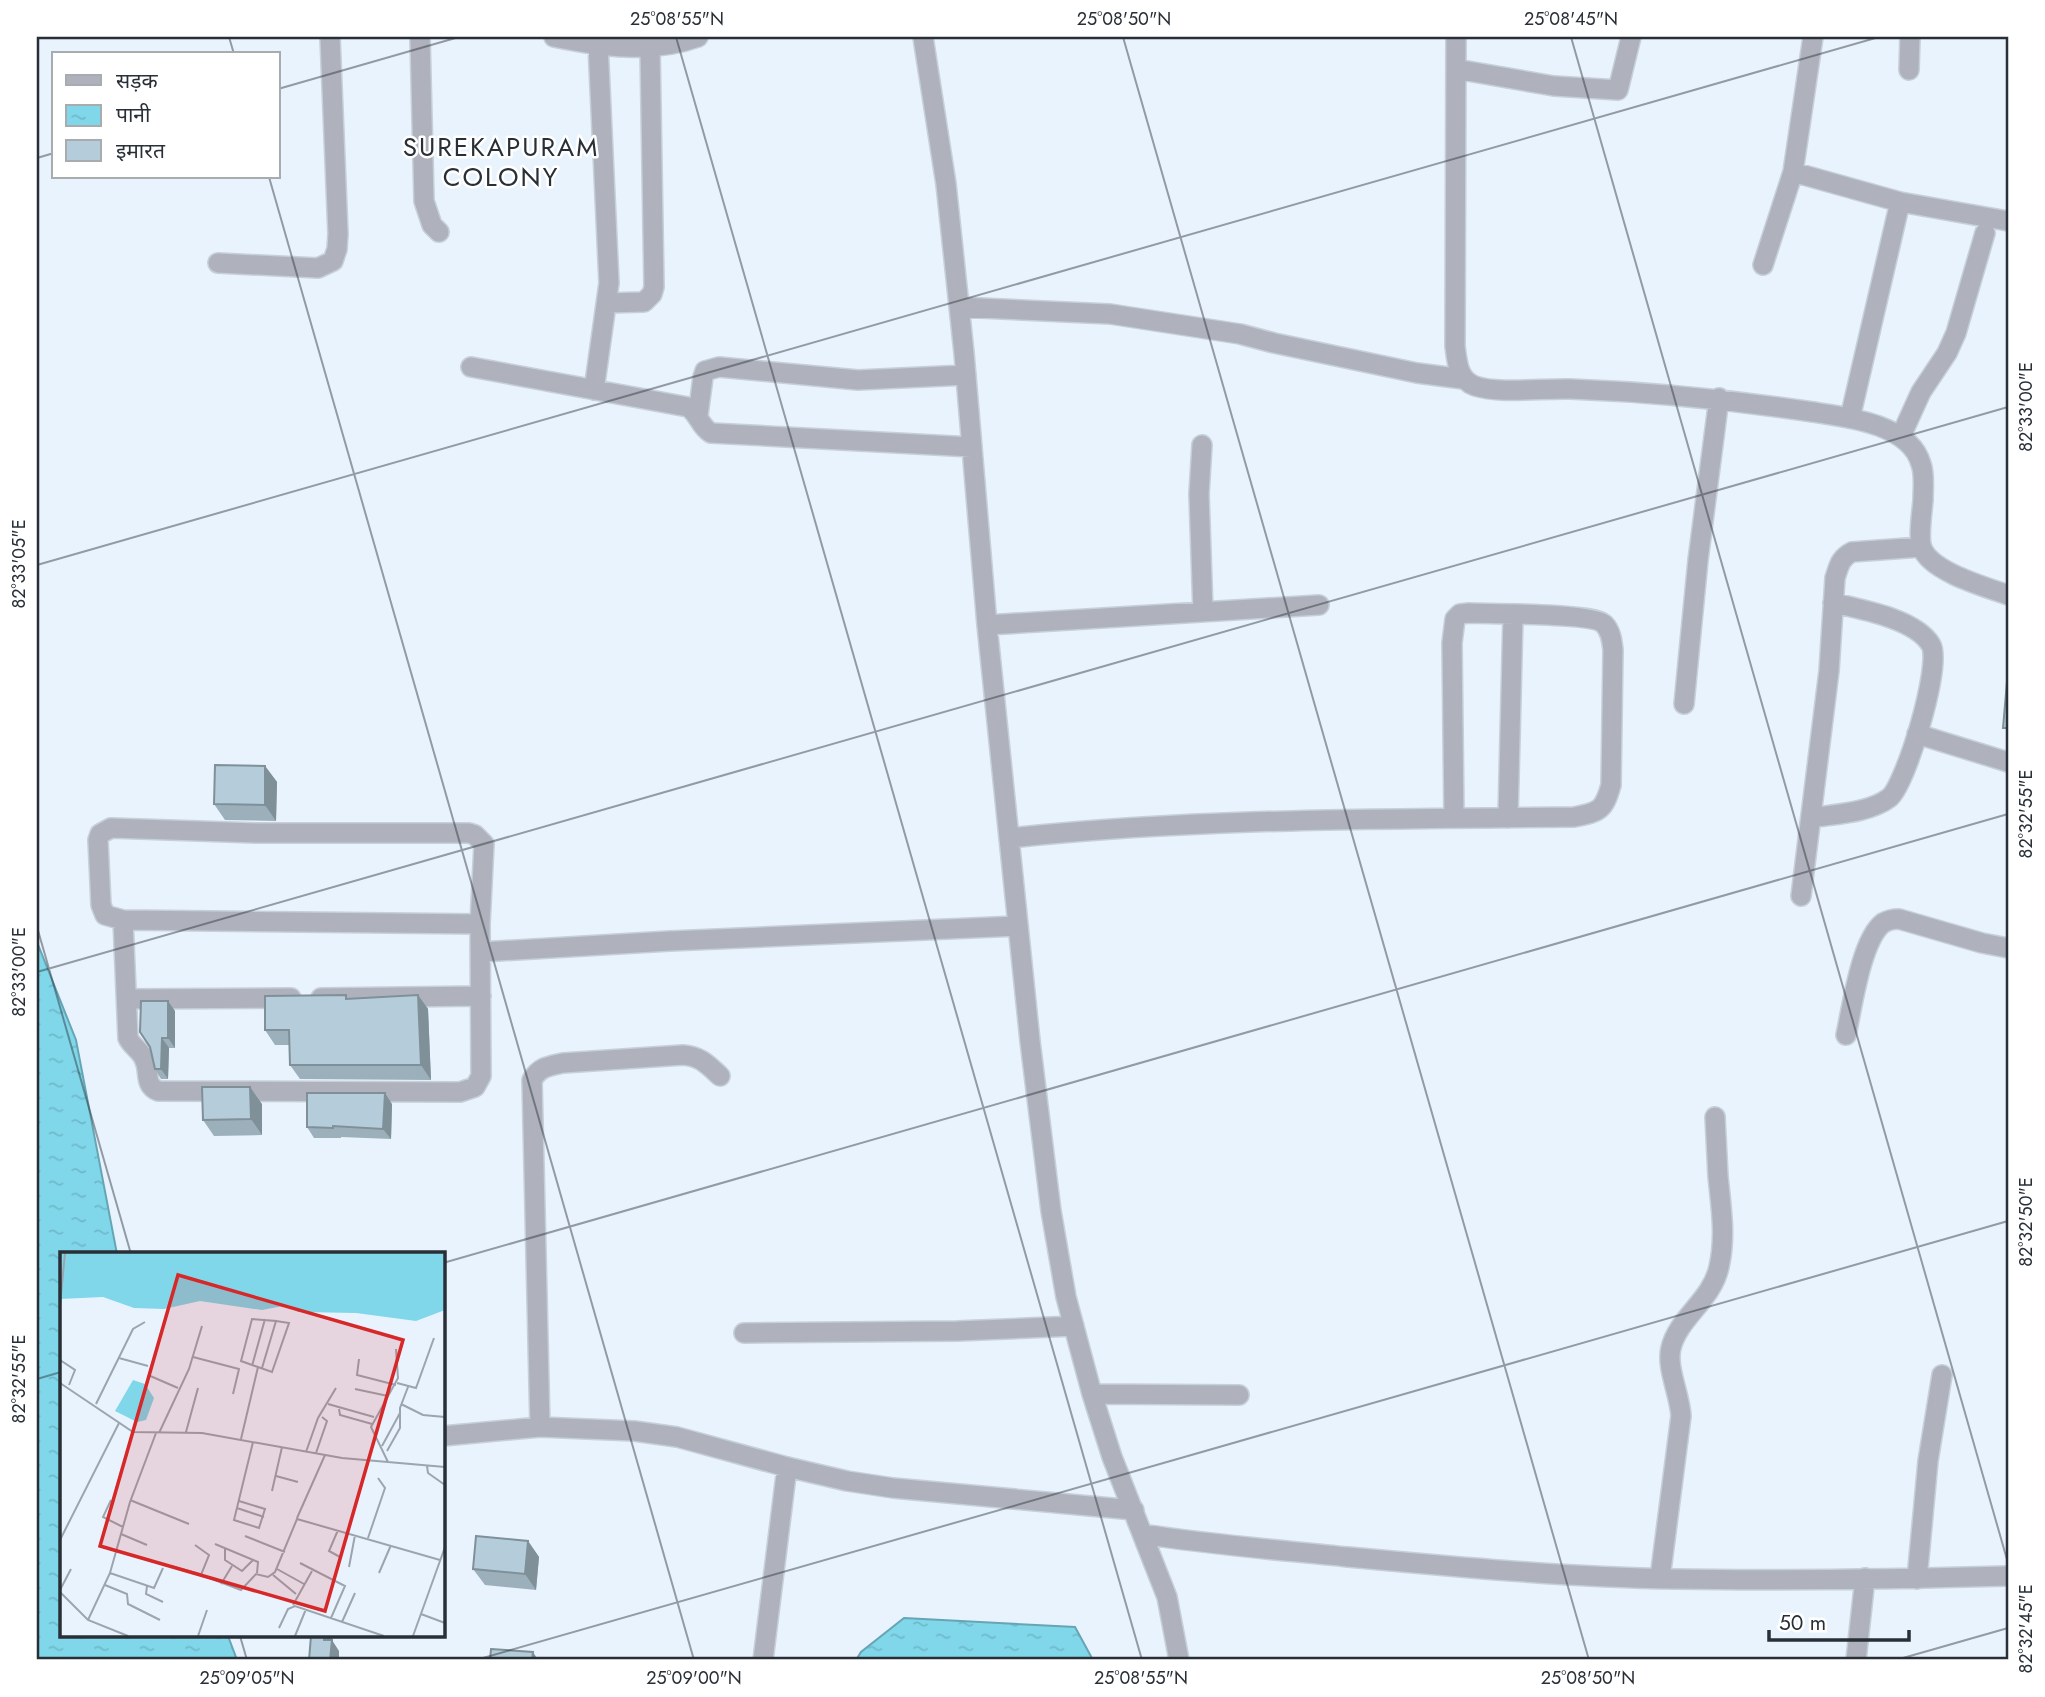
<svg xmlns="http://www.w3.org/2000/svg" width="2045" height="1697" font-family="Jost,'Noto Sans Devanagari',sans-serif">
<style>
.water{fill:url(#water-ripples);stroke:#66a5b4;stroke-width:2}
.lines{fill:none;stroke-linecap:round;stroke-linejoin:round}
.minor-casing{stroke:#c6d0da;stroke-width:22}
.minor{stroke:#afb2bc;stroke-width:19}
.wall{fill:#9cb0bb}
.shaded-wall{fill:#7f9099}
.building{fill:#b5cdda;stroke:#7f9099;stroke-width:2}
.ticks{fill:none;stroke:#282f36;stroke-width:2;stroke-opacity:0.45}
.labels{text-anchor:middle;stroke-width:5;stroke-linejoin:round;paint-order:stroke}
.neighbourhood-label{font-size:26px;letter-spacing:2px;fill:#282f36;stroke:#fff}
.inset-road{fill:none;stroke:#9ca5ae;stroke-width:2}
.view{fill:#d62828;fill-opacity:0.15;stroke:#d62828;stroke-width:3.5}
.inset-edge{fill:none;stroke:#282f36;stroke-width:3.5}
.neatline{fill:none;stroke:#282f36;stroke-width:2.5}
.ticks-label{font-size:18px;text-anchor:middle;fill:#282f36}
</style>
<defs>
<pattern id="water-ripples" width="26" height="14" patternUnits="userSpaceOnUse" patternTransform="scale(1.75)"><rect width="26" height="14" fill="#80d7ea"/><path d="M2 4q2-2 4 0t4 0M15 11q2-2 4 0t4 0" fill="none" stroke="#6fb9c9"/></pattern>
</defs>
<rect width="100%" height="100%" fill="#e9f3fe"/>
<path class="water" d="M37 942 76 1040 117 1254H61V1636H228L237 1660H37Z
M904 1618 1075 1627 1093 1660H856L861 1652Z"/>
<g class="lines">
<g class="minor-casing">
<path id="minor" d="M420 37 424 201 432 225 439 232
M554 37C601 47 652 54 698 37
M923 37 946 184 964 353 987 625 1030 1041 1051 1211 1066 1297 1092 1394 1112 1457 1167 1597 1179 1660
M1456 37 1455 346C1457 362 1458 380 1475 386 1498 394 1545 388 1570 389 1652 392 1732 400 1813 412 1847 417 1910 424 1921 464 1925 475 1923 489 1923 500 1922 512 1918 538 1922 548 1931 572 1986 587 2008 595
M1456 69 1554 86 1618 90 1631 37
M1909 70 1910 37
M1793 172 1900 202 2008 221
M218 263 318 268 333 261 337 249 338 234 330 37
M1763 265 1793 172 1813 37
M607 303 644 302 652 294 654 287 650 48
M959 307 1110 314 1240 334 1274 343 1417 373 1463 379
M471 367 688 407C699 414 700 427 711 433L972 447
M594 390 609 283 598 44
M698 415 703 377 705 371 719 367 858 380 966 375
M1850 418 1900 202
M1901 436 1921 392 1947 353 1956 333 1985 233
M1202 445 1199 494 1203 612
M987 625 1319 605
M1684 704 1698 560 1719 398
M1917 734 2008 762
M1508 818 1513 615
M1811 818C1835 814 1869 813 1889 798 1906 785 1942 664 1931 645 1916 619 1860 609 1833 603
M1010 838C1198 818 1386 819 1574 817 1600 812 1604 810 1611 785L1613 650C1612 641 1611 631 1604 624 1593 613 1491 614 1469 613L1460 614 1455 619 1452 643 1454 818
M1801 896 1829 671 1835 578C1839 566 1840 558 1852 552L1921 547
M123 920 105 915 101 905 98 840 100 834 111 828 257 833H469L475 835 484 844 480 924 481 1076 475 1087 460 1092 158 1091C144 1085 150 1073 145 1061 142 1051 132 1047 128 1038L123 920 480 924
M481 952 670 941 1018 926
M321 998 481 996
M127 999 291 998
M1846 1035C1852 1008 1861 940 1883 923 1888 920 1894 919 1899 919L1982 943 2008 948
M744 1333 957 1331 1074 1326
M1092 1394 1239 1395
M540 1427 532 1080C539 1067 549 1066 563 1063L683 1055C700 1056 708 1065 720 1076
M443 1436 540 1427 634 1431 677 1437 787 1467 847 1481 893 1488 1134 1510
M1143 1534C1211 1545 1280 1550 1348 1557 1457 1567 1566 1577 1675 1579 1786 1581 1897 1579 2008 1576
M1660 1578 1681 1416C1680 1395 1666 1367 1671 1348 1678 1318 1712 1300 1719 1267 1726 1236 1721 1207 1718 1176 1717 1157 1716 1137 1715 1117
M1917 1579 1928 1461 1942 1375
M763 1660 787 1467
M1856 1660 1865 1578"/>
</g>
<use href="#minor" class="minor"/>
</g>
<path class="wall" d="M265 766 277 782 276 821 225 820 214 804Z
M418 995 428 1009 431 1080 300 1079 290 1065 289 1045H275L265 1030 348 999Z
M175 1011V1048H169L168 1079H161L155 1069 150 1047Z
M262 1104V1135L214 1136 203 1120Z
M392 1104 391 1139 341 1137V1138H314L307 1127Z
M528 1541 539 1557 536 1590 485 1585 473 1569Z"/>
<path class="shaded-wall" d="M265 766 277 782 276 821 265 805Z
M418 995 428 1009 431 1080 421 1065Z
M168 1001 175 1011V1048L168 1038Z
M162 1038 169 1048 168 1079 161 1069Z
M250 1087 262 1104V1135L251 1119Z
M385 1093 392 1104 391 1139 383 1129Z
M528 1541 539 1557 536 1590 525 1574Z
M324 1636H332V1640L339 1651V1660H330L324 1640Z
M533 1652 538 1660H532Z"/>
<path class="building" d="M2008 670V728H2003Z
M215 765 265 766V805L214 804Z
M346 995V999L418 995 421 1065H290L289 1030H265V996Z
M141 1001H168V1038H162L161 1069H155L150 1047 140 1032Z
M202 1087H250L251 1119 203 1120Z
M307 1093H385L383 1129 333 1126V1128L307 1127Z
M476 1536 528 1541 525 1574 473 1569Z
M311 1636H324V1640H332L330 1660H309Z
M491 1649 533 1652 532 1660H490Z"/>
<path class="ticks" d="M229 37 234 54M676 37 1142 1660M1123 37 1589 1660M1571 37 2008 1563M278 89 459 37M37 158 54 153M269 177 694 1660M37 565 1879 37M37 927 131 1254M37 972 2008 407M443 1263 2008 814M37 1379 61 1372M240 1636 247 1660M476 1660 2008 1221M1896 1660 2008 1628"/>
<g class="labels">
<g class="neighbourhood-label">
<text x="501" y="156">SUREKAPURAM<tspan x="501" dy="30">COLONY</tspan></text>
</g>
</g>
<g transform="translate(60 1252)">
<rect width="385" height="385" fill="#e9f3fe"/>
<path d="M0 1H385V58L356 69 296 61 238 60 228 53 202 58 140 49 104 57 74 56 43 45 0 47ZM73 128 85 132 94 146 86 168 77 170 55 159Z" fill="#80d7ea"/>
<path class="inset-road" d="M0 53 5 1M133 105 179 117 173 142M59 106 88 114M299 107 297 123 336 133M0 108 15 118 9 133M192 114 205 67M202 116 216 69 192 67 181 109 212 120 229 71 216 69M88 123 118 136M0 131 73 180 142 181 282 206 385 215M337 131 356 136 374 86M295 137 328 144M36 152 73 77 85 70M268 152 314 165M341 152 363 163 385 165M279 157 280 163 312 172M126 180 138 136M99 181 129 117 142 74M181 187 198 115M322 194 340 161M327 199 340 176V156L348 135M246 200 258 166 276 136M256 201 267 169 262 165M328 210 311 175 338 126 336 97M367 214 368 221 385 233M216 224 238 230M212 239 222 195M51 248 43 265 63 275M70 248 129 272M179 249 205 257 199 276 174 268 193 190M177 256 204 265M237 266 265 203M278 278 269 299 280 305M61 282 87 293M185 284 225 300M308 286 325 236 318 226M0 288 59 171M155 292 198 310 197 321M135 293 149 303 141 323 181 338 196 322 208 325 215 320 237 267 380 308M165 297V308L182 319 193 308M240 311 285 334 271 366M111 314 140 322M289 315 295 283M217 317 244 332M50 321 94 336 103 316M319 321 331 293M213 323 236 342M161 332 172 314M45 333 67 342 68 352 100 368M87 334 86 342 103 350M0 338 11 317M0 340 28 368 68 384M233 353 252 319M361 362 385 371M28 368 50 321 70 250 96 181M282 370 295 341M219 376 228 357 235 354 324 384M138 384 147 358M235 384 246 357M353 384 385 295"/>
<path class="view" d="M118 23 343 88 265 359 40 294Z"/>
<rect width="385" height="385" class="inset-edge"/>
</g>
<rect width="2045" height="1697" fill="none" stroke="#ffffff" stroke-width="77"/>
<rect x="52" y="52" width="228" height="126" fill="#ffffff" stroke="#a9acaf" stroke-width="2"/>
<rect x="66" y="75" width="35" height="10" fill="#afb2bc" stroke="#a9acaf" stroke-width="2"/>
<text x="116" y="88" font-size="21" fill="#282f36">सड़क</text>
<rect x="66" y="105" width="35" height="21" fill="url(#water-ripples)" stroke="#a9acaf" stroke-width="2"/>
<text x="116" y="122" font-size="21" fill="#282f36">पानी</text>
<rect x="66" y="140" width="35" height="21" fill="#b5cdda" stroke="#a9acaf" stroke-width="2"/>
<text x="116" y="158" font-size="21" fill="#282f36">इमारत</text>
<path d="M1769 1630v10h140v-10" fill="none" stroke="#282f36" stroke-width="3.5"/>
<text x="1779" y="1630" font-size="21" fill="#282f36" stroke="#ffffff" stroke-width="5" paint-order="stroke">50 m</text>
<rect x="38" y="38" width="1969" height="1620" class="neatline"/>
<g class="ticks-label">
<text x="677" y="25">25°08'55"N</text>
<text x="1124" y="25">25°08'50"N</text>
<text x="1571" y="25">25°08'45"N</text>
<text transform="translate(2026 407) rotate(-90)" y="6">82°33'00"E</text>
<text transform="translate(19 564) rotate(-90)" y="6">82°33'05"E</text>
<text transform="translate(2026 814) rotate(-90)" y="6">82°32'55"E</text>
<text transform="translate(19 972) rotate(-90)" y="6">82°33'00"E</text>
<text transform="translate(2026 1222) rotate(-90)" y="6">82°32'50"E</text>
<text transform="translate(19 1379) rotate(-90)" y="6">82°32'55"E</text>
<text transform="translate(2026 1629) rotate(-90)" y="6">82°32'45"E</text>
<text x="247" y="1684">25°09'05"N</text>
<text x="694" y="1684">25°09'00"N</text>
<text x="1141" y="1684">25°08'55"N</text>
<text x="1588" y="1684">25°08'50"N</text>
</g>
</svg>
